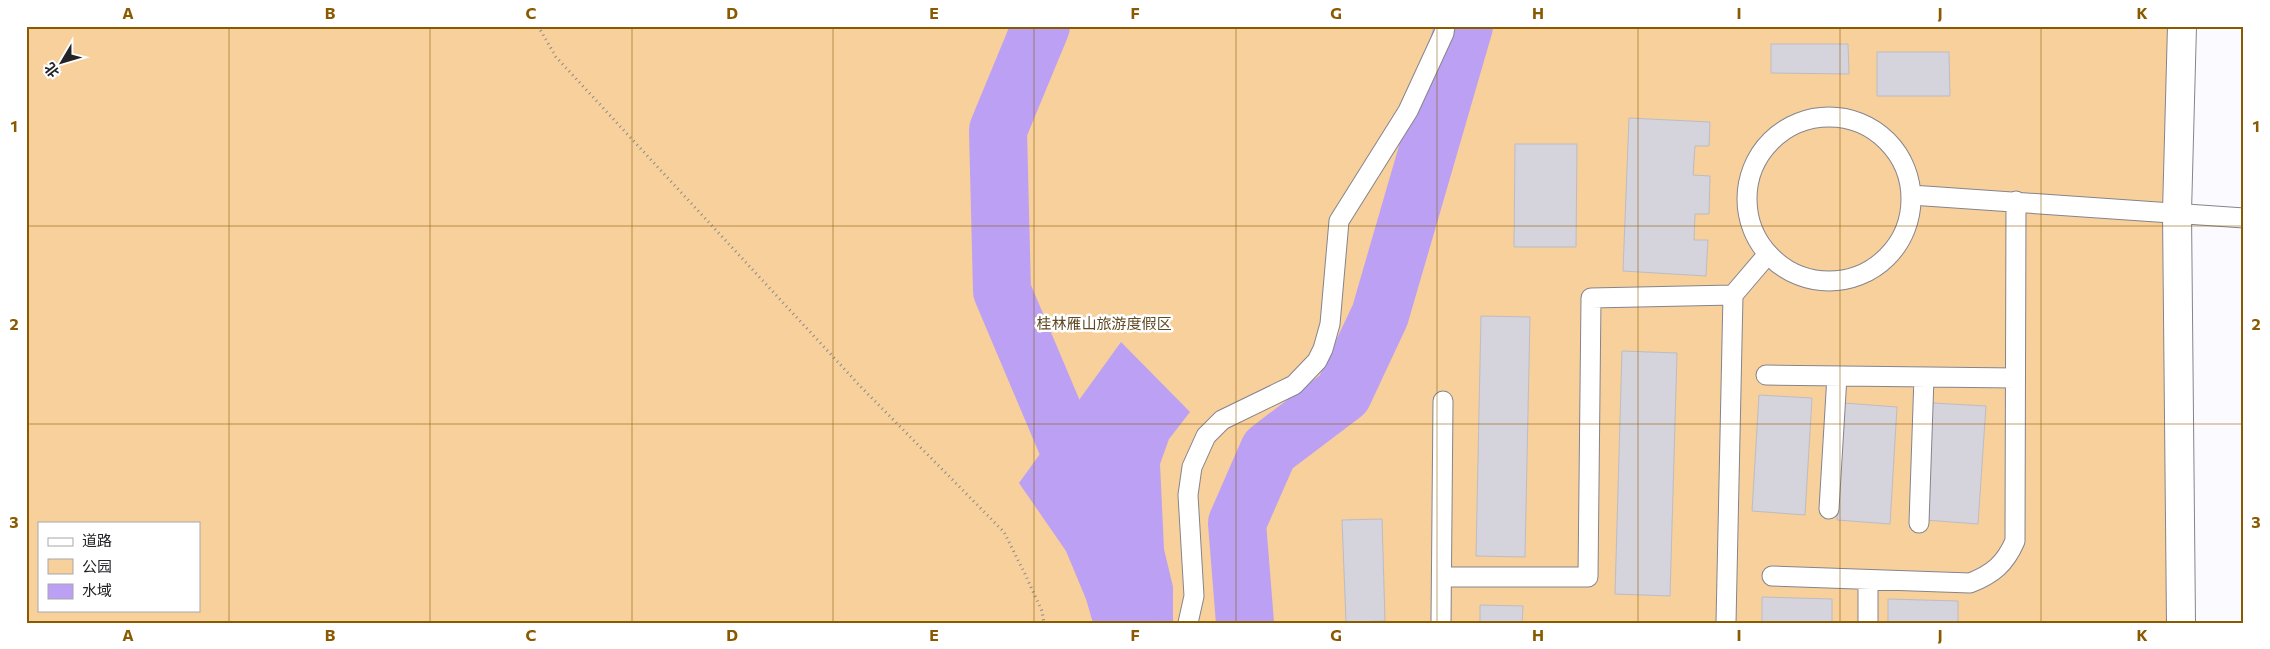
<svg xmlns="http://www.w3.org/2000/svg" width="2270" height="649" font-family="Commissioner,'Noto Sans SC',sans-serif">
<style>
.green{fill:#f7d09c;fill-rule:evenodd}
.water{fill:#bca0f4}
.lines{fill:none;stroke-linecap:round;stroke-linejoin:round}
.river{stroke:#bca0f4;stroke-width:58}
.building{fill:#d5d3db;stroke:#bebcc3}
.lane-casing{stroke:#86848b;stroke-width:21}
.street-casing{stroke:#86848b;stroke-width:30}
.path{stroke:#8a898d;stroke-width:3;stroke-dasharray:1 4;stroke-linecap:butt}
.lane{stroke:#fff;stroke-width:19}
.street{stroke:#fff;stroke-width:28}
.grid{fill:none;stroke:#895a00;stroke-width:1;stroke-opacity:0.55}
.labels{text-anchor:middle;stroke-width:5;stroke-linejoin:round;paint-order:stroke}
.park-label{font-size:15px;fill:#614925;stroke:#fff}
.neatline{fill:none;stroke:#895a00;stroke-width:2}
.grid-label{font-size:16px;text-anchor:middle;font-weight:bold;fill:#895a00}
</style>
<rect width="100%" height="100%" fill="#fbfaff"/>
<path class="green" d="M26 26H2182L2181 623H26ZM39 523H199V610H39Z"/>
<path class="water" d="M1121 342 1190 412 1169 439 1160 464 1164 549 1173 587V623H1093L1086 599 1066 551 1019 483Z"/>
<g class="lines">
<path class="river" d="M1041 26 998 130 1002 291 1128 589 1127 623
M1245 623 1237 523 1269 450 1343 394 1380 315 1464 26"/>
</g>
<path class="building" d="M1771 44H1848L1849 74 1771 73Z
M1877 52H1949L1950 96H1877Z
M1629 118 1710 122 1709 146H1695L1693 175 1710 176 1709 214H1695L1694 240H1708L1706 276 1623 271Z
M1515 144H1577L1576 247H1514Z
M1481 316 1530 317 1525 557 1476 556Z
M1622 351 1677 353 1670 596 1615 594Z
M1759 395 1812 398 1805 515 1752 511Z
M1844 403 1897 407 1890 524 1837 520Z
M1933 403 1986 406 1978 524 1925 520Z
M1382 519 1385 621 1346 622 1342 520Z
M1762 597 1832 599V623H1762Z
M1888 599 1958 601V623H1888Z
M1480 605 1523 606 1522 623H1480Z"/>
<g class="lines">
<g class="lane-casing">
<path id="lane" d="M1747 199a82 82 0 1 1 164 0a82 82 0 1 1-164 0Z
M1911 195 2244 218
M1766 375 2015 378
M1829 509 1837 376
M1919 523 1924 377
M1772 576 1970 583C1993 574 2005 564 2015 541L2016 201
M1442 577H1588L1591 298 1733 295
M1868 580V623
M1188 623 1194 596 1188 495 1192 467 1206 436 1222 420 1294 385 1317 361 1323 349 1330 324 1339 221 1408 111 1444 33 1445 26
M1441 623 1443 401
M1726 623 1733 295 1768 254"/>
</g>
<g class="street-casing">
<path id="street" d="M2181 623 2177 212 2182 26"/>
</g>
<path class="path" d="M538 26 556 57 861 387 1004 532 1025 574 1042 611 1044 623"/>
<use href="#lane" class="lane"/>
<use href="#street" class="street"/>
</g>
<path class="grid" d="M229 26V623M430 26V623M632 26V623M833 26V623M1034 26V623M1236 26V623M1437 26V623M1638 26V623M1840 26V623M2041 26V623M26 226H2244M26 424H2244"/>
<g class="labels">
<g class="park-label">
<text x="1104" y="329">桂林雁山旅游度假区</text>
</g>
</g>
<rect width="2270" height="649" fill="none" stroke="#ffffff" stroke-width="55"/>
<rect x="38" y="522" width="162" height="90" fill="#ffffff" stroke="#a7a7a8"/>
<rect x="48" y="538" width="25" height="8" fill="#ffffff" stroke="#a7a7a8"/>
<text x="82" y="546" font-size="15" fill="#242326">道路</text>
<rect x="48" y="559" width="25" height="15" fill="#f7d09c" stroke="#a7a7a8"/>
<text x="82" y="572" font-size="15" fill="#242326">公园</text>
<rect x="48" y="584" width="25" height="15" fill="#bca0f4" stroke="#a7a7a8"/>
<text x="82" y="596" font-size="15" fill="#242326">水域</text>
<g transform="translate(62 62) rotate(232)" stroke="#ffffff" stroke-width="4" paint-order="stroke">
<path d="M0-4L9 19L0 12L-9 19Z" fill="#242326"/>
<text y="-8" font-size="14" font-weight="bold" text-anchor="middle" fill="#242326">北</text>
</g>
<rect x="28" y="28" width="2214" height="594" class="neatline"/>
<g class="grid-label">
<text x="128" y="19">A</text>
<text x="330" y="19">B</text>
<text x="531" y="19">C</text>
<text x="732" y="19">D</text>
<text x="934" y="19">E</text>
<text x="1135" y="19">F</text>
<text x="1336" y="19">G</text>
<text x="1538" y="19">H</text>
<text x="1739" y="19">I</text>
<text x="1940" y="19">J</text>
<text x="2142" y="19">K</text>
<text x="14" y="132">1</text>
<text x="2256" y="132">1</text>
<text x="14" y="330">2</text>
<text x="2256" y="330">2</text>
<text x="14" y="528">3</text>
<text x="2256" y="528">3</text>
<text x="128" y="641">A</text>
<text x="330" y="641">B</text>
<text x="531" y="641">C</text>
<text x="732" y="641">D</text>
<text x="934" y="641">E</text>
<text x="1135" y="641">F</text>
<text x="1336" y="641">G</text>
<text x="1538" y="641">H</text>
<text x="1739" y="641">I</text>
<text x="1940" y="641">J</text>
<text x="2142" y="641">K</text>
</g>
</svg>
